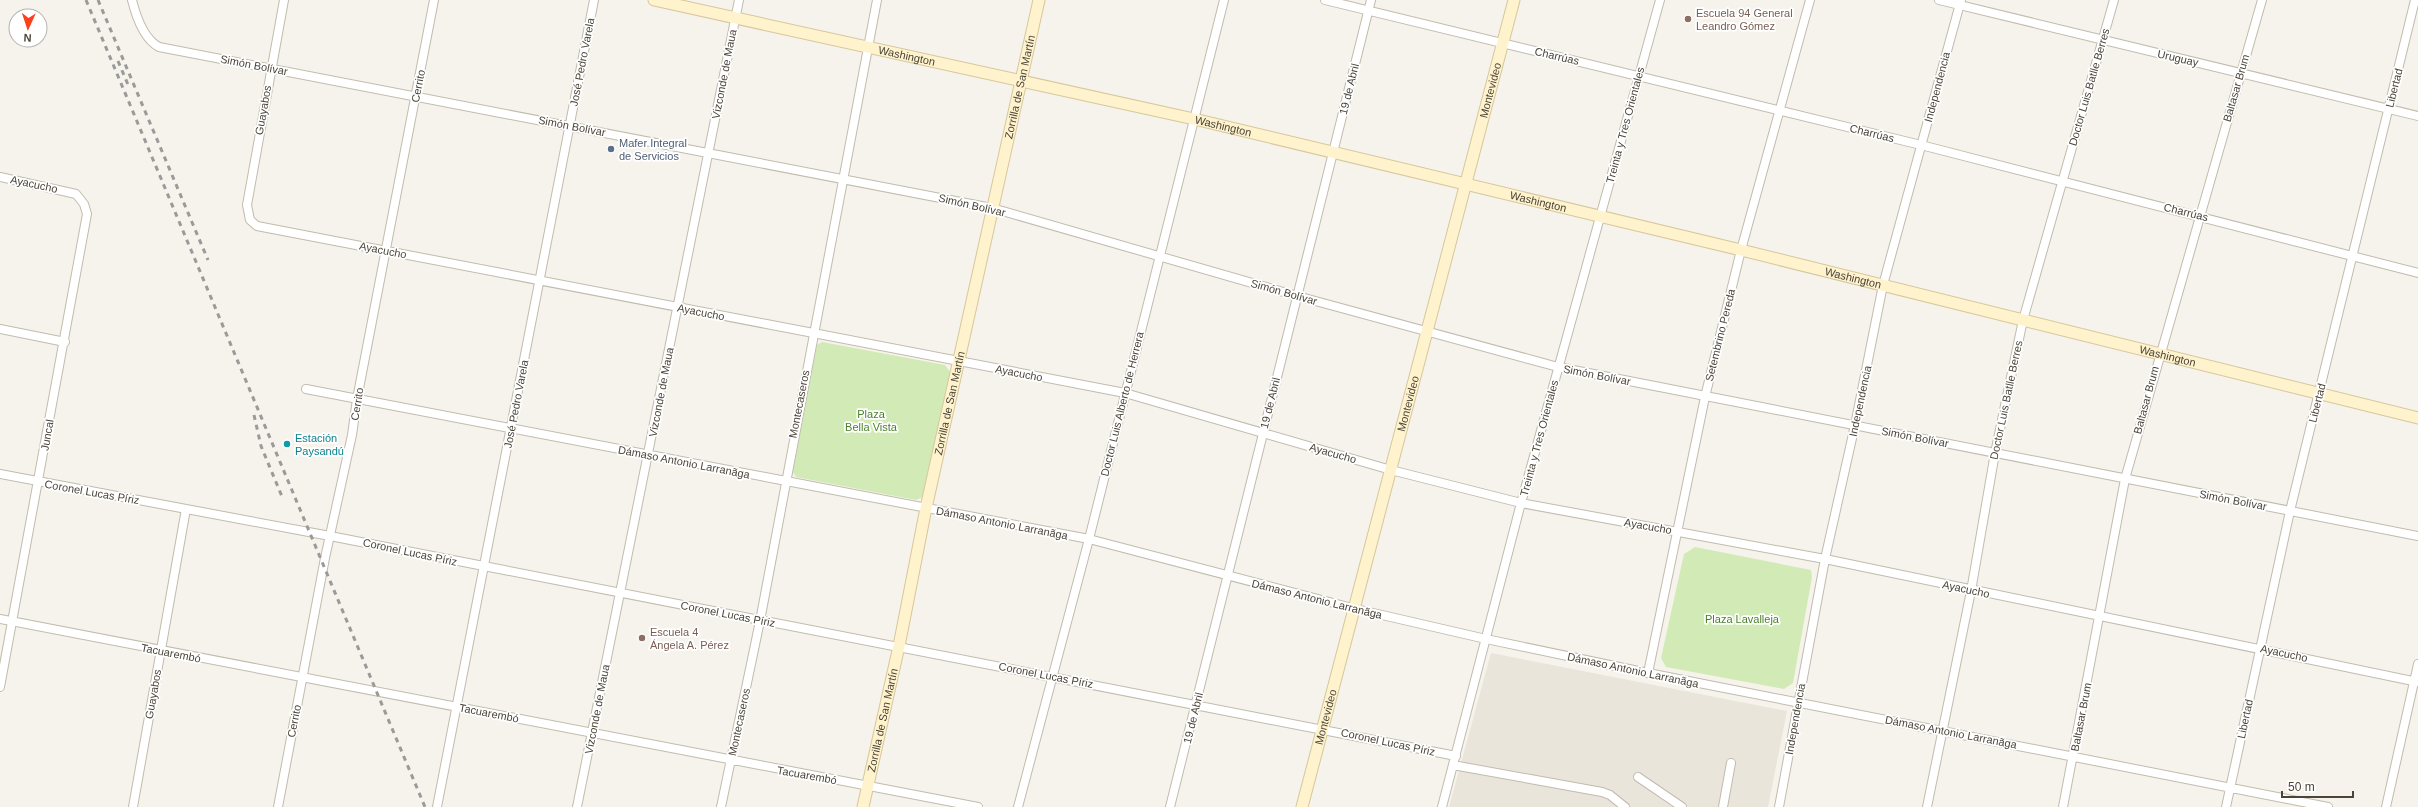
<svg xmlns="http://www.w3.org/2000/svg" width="2418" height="807" font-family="Helvetica,sans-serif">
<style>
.residential{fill:#eae5da}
.green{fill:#d2eab5}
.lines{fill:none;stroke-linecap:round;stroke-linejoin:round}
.street-casing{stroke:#c2bbae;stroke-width:10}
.secondary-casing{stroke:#d6c79b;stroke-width:13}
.street{stroke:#fff;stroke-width:8}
.secondary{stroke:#fff3cd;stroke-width:11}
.rail{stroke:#9a9a9a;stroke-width:3;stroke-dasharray:5 5;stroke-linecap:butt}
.education-dot{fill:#8d6e63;stroke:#fff;stroke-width:1.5}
.service-dot{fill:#5c6f8a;stroke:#fff;stroke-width:1.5}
.culture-dot{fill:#0f9aa8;stroke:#fff;stroke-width:1.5}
.labels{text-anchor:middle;stroke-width:3.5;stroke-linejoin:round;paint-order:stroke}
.education-label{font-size:11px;fill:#785e54;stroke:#fff;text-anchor:start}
.street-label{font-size:11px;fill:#4b4439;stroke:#fff}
.service-label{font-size:11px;fill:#4e5e75;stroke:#fff;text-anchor:start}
.park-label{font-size:11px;fill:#4a7f2a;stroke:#fff}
.culture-label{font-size:11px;fill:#0d838f;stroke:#fff;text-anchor:start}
</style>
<rect width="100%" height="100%" fill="#f6f3ec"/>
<path class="residential" d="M1491 653 1787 711 1768 807H1449Z"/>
<path class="green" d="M822 342 945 365 950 372 923 497 916 500 796 477 793 472 817 345Z
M1695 547 1811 570 1812 577 1793 683 1784 689 1666 667 1661 658 1684 554Z"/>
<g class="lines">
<g class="street-casing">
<path id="street" d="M132 0C136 16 144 39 159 47L992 208 1297 296 1558 367 2418 536
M284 0 247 205 250 220 257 226 1125 393 1391 470 1521 503 1825 559 2418 682
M1325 0 1921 145 2418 273
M1939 0 2418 116
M0 177 76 194 84 204 87 214 0 687
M0 329 65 342
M306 389 1089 539 1356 609 1486 639 1648 673 2328 807
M0 474 330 536 1456 756
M0 619 978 807
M1648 673 1705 397 1741 250 1810 0
M1453 765 1602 792 1610 795 1625 807
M1638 777 1682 807
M133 807 186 509
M278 807 325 558 352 435 357 399 434 0
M437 807 594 0
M577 807 739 0
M721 807 760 621 877 0
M1018 807 1089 539 1224 0
M1170 807 1371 0
M1442 807 1521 503 1660 0
M1723 807 1731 763
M1779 807 1825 559 1855 425 1883 285 1961 0
M1927 807 1971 591 1995 453 2023 320 2114 0
M2063 807 2125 479 2262 0
M2226 807 2290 511 2415 0
M2386 807 2418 664"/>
</g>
<g class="secondary-casing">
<g id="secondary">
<path id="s1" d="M654 0 1194 119 1741 250 2418 418"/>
<path id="s2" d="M863 807 899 646 926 508 1039 0"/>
<path id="s3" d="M1302 807 1514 0"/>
</g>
</g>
<use href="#street" class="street"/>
<use href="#secondary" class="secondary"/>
<path class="rail" d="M86 0 425 807
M98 0 208 260
M118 61 129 87
M254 415 261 446 283 499"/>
</g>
<g class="education-dot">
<circle cx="1688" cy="19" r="4"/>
<circle cx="642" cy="638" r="4"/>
</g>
<circle class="service-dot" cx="611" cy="149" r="4"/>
<circle class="culture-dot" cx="287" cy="444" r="4"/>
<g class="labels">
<g class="education-label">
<text x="1696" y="17">Escuela 94 General<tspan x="1696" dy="13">Leandro Gómez</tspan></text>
<text x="650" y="636">Escuela 4<tspan x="650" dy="13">Ángela A. Pérez</tspan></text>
</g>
<g class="street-label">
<text dy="4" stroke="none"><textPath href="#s1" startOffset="259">Washington</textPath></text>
<text transform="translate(1557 56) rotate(13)" y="4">Charrúas</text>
<text transform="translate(2178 58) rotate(13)" y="4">Uruguay</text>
<text transform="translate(582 62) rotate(-79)" y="4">José Pedro Varela</text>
<text transform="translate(254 65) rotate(11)" y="4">Simón Bolívar</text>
<text transform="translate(724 74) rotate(-79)" y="4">Vizconde de Maua</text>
<text transform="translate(418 86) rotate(-79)" y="4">Cerrito</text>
<text dy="4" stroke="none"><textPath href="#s2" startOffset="737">Zorrilla de San Martín</textPath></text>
<text transform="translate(1937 87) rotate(-75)" y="4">Independencia</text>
<text transform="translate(2089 87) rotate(-74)" y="4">Doctor Luis Batlle Berres</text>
<text transform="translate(2236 88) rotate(-74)" y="4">Baltasar Brum</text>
<text transform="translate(2394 88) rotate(-76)" y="4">Libertad</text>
<text transform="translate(1349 89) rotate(-76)" y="4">19 de Abril</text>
<text dy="4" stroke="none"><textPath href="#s3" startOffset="741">Montevideo</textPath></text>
<text transform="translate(263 110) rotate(-80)" y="4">Guayabos</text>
<text transform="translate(1625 125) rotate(-75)" y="4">Treinta y Tres Orientales</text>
<text transform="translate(572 126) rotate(11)" y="4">Simón Bolívar</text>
<text dy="4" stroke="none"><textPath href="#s1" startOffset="583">Washington</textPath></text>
<text transform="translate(1872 133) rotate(14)" y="4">Charrúas</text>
<text transform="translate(34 184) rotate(12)" y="4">Ayacucho</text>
<text dy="4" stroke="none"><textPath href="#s1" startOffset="907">Washington</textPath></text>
<text transform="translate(972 205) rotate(13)" y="4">Simón Bolívar</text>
<text transform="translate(2186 212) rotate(14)" y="4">Charrúas</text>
<text transform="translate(383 250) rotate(11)" y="4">Ayacucho</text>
<text dy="4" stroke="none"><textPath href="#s1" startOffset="1231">Washington</textPath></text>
<text transform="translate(1284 292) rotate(16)" y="4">Simón Bolívar</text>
<text transform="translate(701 312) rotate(11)" y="4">Ayacucho</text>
<text transform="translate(1720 335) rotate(-76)" y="4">Setembrino Pereda</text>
<text dy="4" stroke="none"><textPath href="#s1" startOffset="1555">Washington</textPath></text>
<text transform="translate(1019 373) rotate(11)" y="4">Ayacucho</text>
<text transform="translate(1597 375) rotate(11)" y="4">Simón Bolívar</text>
<text transform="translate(661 392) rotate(-79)" y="4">Vizconde de Maua</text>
<text transform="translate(2006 400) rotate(-78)" y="4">Doctor Luis Batlle Berres</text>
<text transform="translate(2146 400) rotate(-75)" y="4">Baltasar Brum</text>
<text transform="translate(1860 401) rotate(-78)" y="4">Independencia</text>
<text dy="4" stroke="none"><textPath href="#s2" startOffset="413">Zorrilla de San Martín</textPath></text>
<text transform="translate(1270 403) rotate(-76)" y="4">19 de Abril</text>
<text transform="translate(2317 403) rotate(-76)" y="4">Libertad</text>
<text transform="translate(357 404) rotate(-81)" y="4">Cerrito</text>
<text transform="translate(516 404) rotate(-79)" y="4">José Pedro Varela</text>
<text transform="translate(799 404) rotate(-79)" y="4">Montecaseros</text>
<text transform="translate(1122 404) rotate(-76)" y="4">Doctor Luis Alberto de Herrera</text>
<text dy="4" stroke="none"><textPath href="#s3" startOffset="417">Montevideo</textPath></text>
<text transform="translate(47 435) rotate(-80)" y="4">Juncal</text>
<text transform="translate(1915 437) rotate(11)" y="4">Simón Bolívar</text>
<text transform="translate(1539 438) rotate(-75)" y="4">Treinta y Tres Orientales</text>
<text transform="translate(1333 453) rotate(16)" y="4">Ayacucho</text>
<text transform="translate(684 462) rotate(11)" y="4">Dámaso Antonio Larranãga</text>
<text transform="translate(92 492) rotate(10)" y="4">Coronel Lucas Píriz</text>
<text transform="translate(2233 500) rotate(11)" y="4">Simón Bolívar</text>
<text transform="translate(1002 523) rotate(11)" y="4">Dámaso Antonio Larranãga</text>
<text transform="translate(1648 526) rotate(10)" y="4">Ayacucho</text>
<text transform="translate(410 552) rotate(12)" y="4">Coronel Lucas Píriz</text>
<text transform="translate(1966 589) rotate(12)" y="4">Ayacucho</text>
<text transform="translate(1317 599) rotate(14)" y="4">Dámaso Antonio Larranãga</text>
<text transform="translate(728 614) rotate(11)" y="4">Coronel Lucas Píriz</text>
<text transform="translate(171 653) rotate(11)" y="4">Tacuarembó</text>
<text transform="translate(2284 653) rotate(12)" y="4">Ayacucho</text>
<text transform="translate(1633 670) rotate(12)" y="4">Dámaso Antonio Larranãga</text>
<text transform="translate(1046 675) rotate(11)" y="4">Coronel Lucas Píriz</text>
<text transform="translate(153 694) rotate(-80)" y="4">Guayabos</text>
<text transform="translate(597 709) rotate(-79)" y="4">Vizconde de Maua</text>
<text transform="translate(489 713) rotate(11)" y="4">Tacuarembó</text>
<text dy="4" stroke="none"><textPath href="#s3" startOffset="93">Montevideo</textPath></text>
<text transform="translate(2081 717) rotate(-79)" y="4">Baltasar Brum</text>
<text transform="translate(1193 718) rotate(-76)" y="4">19 de Abril</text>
<text transform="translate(1795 719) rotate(-80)" y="4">Independencia</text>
<text transform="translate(2245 719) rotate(-78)" y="4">Libertad</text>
<text dy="4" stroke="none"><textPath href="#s2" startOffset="89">Zorrilla de San Martín</textPath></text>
<text transform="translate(294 721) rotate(-79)" y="4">Cerrito</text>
<text transform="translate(739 722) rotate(-78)" y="4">Montecaseros</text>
<text transform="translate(1951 732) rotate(11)" y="4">Dámaso Antonio Larranãga</text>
<text transform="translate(1388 742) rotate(12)" y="4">Coronel Lucas Píriz</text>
<text transform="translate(807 775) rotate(10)" y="4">Tacuarembó</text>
</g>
<g class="service-label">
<text x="619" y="147">Mafer Integral<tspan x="619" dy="13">de Servicios</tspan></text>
</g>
<g class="park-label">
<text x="871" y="418">Plaza<tspan x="871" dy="13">Bella Vista</tspan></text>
<text x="1742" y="623">Plaza Lavalleja</text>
</g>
<g class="culture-label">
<text x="295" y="442">Estación<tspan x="295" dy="13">Paysandú</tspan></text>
</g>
</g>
<g transform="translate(28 28) rotate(183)"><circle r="19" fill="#ffffff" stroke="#b7b4b0"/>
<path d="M0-3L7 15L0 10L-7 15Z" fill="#fc3f1d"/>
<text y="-6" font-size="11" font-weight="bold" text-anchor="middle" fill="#4b4439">N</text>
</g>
<path d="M2282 791v6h71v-6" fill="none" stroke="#4b4439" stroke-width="2"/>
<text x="2288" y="791" font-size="12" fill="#4b4439" stroke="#ffffff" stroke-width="3" paint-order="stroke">50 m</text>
</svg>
